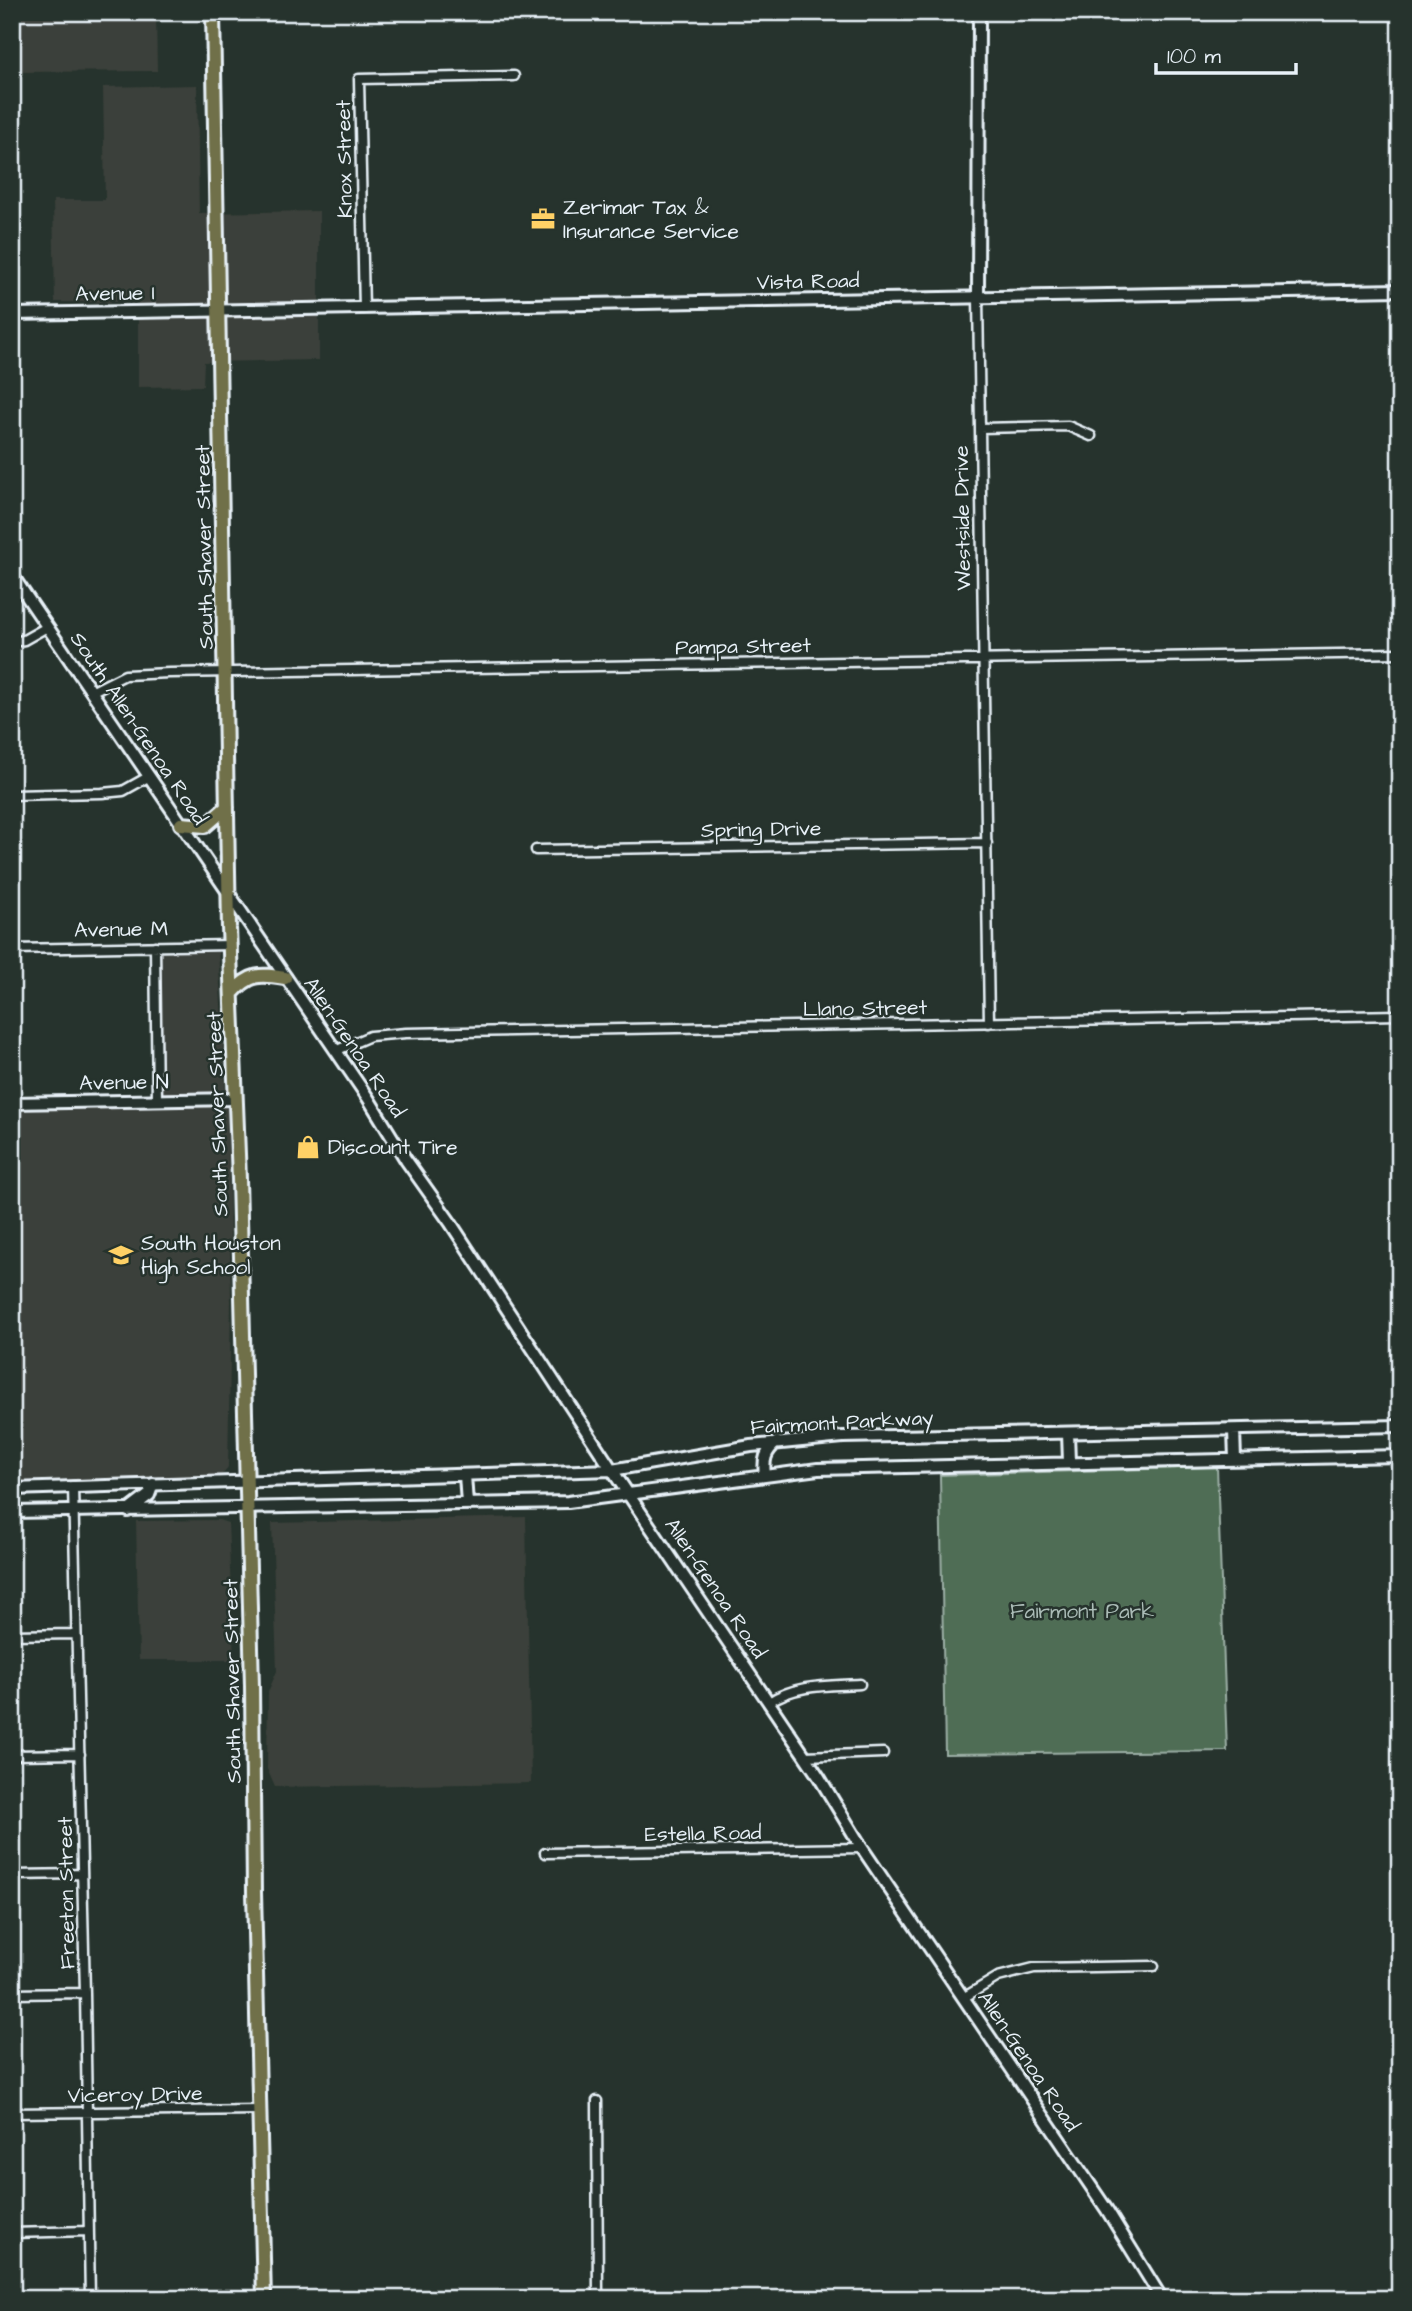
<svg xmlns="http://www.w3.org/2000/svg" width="1412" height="2311" font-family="'Architects Daughter',sans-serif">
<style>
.built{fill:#3b403a}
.green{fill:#506d55;stroke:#9cafa6;stroke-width:2}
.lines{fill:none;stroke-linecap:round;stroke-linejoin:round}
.stream{stroke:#869fa2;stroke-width:2.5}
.street-casing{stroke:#e8f1f8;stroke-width:13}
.secondary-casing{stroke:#e8f1f8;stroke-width:16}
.primary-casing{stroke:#e8f1f8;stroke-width:18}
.street{stroke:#26332d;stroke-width:8}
.secondary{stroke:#26332d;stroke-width:10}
.primary{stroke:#70704a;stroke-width:12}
.labels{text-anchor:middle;stroke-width:5;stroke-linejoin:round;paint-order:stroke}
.street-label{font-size:21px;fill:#e8f1f8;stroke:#26332d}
.poi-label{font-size:21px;fill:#e8f1f8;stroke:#26332d;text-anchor:start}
.park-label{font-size:21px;fill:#abbcb7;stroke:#26332d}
</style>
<rect width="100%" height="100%" fill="#26332d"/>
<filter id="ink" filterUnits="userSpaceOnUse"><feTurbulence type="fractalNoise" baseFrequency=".0143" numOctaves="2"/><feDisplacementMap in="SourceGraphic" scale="14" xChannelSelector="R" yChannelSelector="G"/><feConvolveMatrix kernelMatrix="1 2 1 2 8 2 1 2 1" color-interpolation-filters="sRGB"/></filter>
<g filter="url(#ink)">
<path class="built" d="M12 12H156L157 71 12 72Z
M197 85 199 213 319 211V360L204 362 203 386 138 387V302H55L53 200H105L103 87Z
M218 949 226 1095 161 1097 160 950Z
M228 1103 231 1301 228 1467 224 1473 217 1476 12 1483V1107Z
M526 1517 531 1783 275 1787 267 1769 268 1692 277 1671 272 1523Z
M219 1520 228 1523 234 1660H139L136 1521Z"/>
<path class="green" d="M1217 1467 1227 1751 945 1754 940 1475Z"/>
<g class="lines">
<path class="stream" d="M67 2299 76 2296"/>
<g class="street-casing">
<path id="street" d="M978 297 989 1023
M364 309 359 79 514 76
M980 428 1068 426 1091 436
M12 642 24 640 47 627
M91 692 125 675 169 673 1400 653
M12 795 102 793 123 791 148 777
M536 850 987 843
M155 946 157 1100
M12 949 231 945
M335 1051 370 1036 406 1033 1400 1015
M73 1486 85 1993 90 2299
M12 1635 75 1634
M769 1702C797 1684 828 1686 860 1684
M12 1755 80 1754
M805 1756 883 1753
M545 1853 862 1848
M12 1875 82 1874
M12 1994 85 1993
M963 1998 998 1977 1034 1968 1154 1966
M597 2101 598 2299
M12 2113 259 2110
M12 2233 88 2231"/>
</g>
<g class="secondary-casing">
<path id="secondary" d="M978 297 979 12
M12 314 1400 290
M12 575 368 1098 406 1160 450 1222 612 1470 819 1777 862 1848 1107 2210 1162 2299
M12 1103 236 1099
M1234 1430 1235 1459
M1068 1433 1069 1462
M465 1475 467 1504
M765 1475C763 1460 765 1452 777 1442
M12 1489 612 1470 751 1446 843 1437 1400 1426
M128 1511 149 1495 153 1484
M12 1512 568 1502 818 1469 1400 1456"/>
</g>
<g class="primary-casing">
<path id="primary" d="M213 12 229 928 239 1179 252 1686 254 1892 264 2299
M181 824 205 826 227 807
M232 993C251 973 259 974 285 978"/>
</g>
<use href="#street" class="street"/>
<use href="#secondary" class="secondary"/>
<use href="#primary" class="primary"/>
</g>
</g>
<defs>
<g id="office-bare" transform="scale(1.89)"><path d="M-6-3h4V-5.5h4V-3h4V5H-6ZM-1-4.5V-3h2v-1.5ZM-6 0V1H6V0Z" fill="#ffd166" stroke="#26332d" stroke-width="2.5" paint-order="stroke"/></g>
<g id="shop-bare" transform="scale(1.89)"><path d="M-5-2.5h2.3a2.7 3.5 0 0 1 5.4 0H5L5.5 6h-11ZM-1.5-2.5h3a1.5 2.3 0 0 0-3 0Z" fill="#ffd166" stroke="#26332d" stroke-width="2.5" paint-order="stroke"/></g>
<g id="school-bare" transform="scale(1.89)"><path d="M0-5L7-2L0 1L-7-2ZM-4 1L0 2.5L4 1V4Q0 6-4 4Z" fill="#ffd166" stroke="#26332d" stroke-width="2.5" paint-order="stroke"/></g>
</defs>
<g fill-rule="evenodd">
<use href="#office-bare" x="543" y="219"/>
<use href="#shop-bare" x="308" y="1147"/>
<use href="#school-bare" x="121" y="1255"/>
</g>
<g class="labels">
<g class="street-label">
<text transform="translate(344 159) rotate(-91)" y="7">Knox Street</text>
<text transform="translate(808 281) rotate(-1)" y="7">Vista Road</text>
<text transform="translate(115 293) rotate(-1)" y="7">Avenue I</text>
<text transform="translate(962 518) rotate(-91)" y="7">Westside Drive</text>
<text transform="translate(204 547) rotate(-91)" y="7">South Shaver Street</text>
<text transform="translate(743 646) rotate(-1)" y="7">Pampa Street</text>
<text transform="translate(139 728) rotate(56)" y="7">South Allen-Genoa Road</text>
<text transform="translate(761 829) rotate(-1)" y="7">Spring Drive</text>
<text transform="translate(121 929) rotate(-1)" y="7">Avenue M</text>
<text transform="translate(865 1008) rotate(-1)" y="7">Llano Street</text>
<text transform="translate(355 1047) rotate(56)" y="7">Allen-Genoa Road</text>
<text transform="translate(124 1082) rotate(-1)" y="7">Avenue N</text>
<text transform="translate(217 1114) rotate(-92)" y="7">South Shaver Street</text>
<text transform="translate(842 1422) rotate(-3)" y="7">Fairmont Parkway</text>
<text transform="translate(716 1588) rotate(56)" y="7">Allen-Genoa Road</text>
<text transform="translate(232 1681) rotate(-91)" y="7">South Shaver Street</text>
<text transform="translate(703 1833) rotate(-1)" y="7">Estella Road</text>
<text transform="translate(66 1893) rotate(-91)" y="7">Freeton Street</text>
<text transform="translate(1029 2061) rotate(56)" y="7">Allen-Genoa Road</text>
<text transform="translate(135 2094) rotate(-1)" y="7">Viceroy Drive</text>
</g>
<g class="poi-label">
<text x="563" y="214">Zerimar Tax &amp;<tspan x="563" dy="24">Insurance Service</tspan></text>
<text x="328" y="1154">Discount Tire</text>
<text x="141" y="1250">South Houston<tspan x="141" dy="24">High School</tspan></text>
</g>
<g class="park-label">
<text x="1082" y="1618">Fairmont Park</text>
</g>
</g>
<rect width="1412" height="2311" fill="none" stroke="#26332d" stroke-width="42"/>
<rect x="21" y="21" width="1370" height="2269" fill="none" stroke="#e8f1f8" stroke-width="2.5" filter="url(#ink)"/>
<path d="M1156 63v10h140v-10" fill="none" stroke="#e8f1f8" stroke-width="3.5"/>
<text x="1167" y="63" font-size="21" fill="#e8f1f8" stroke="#26332d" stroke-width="5" paint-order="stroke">100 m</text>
</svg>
